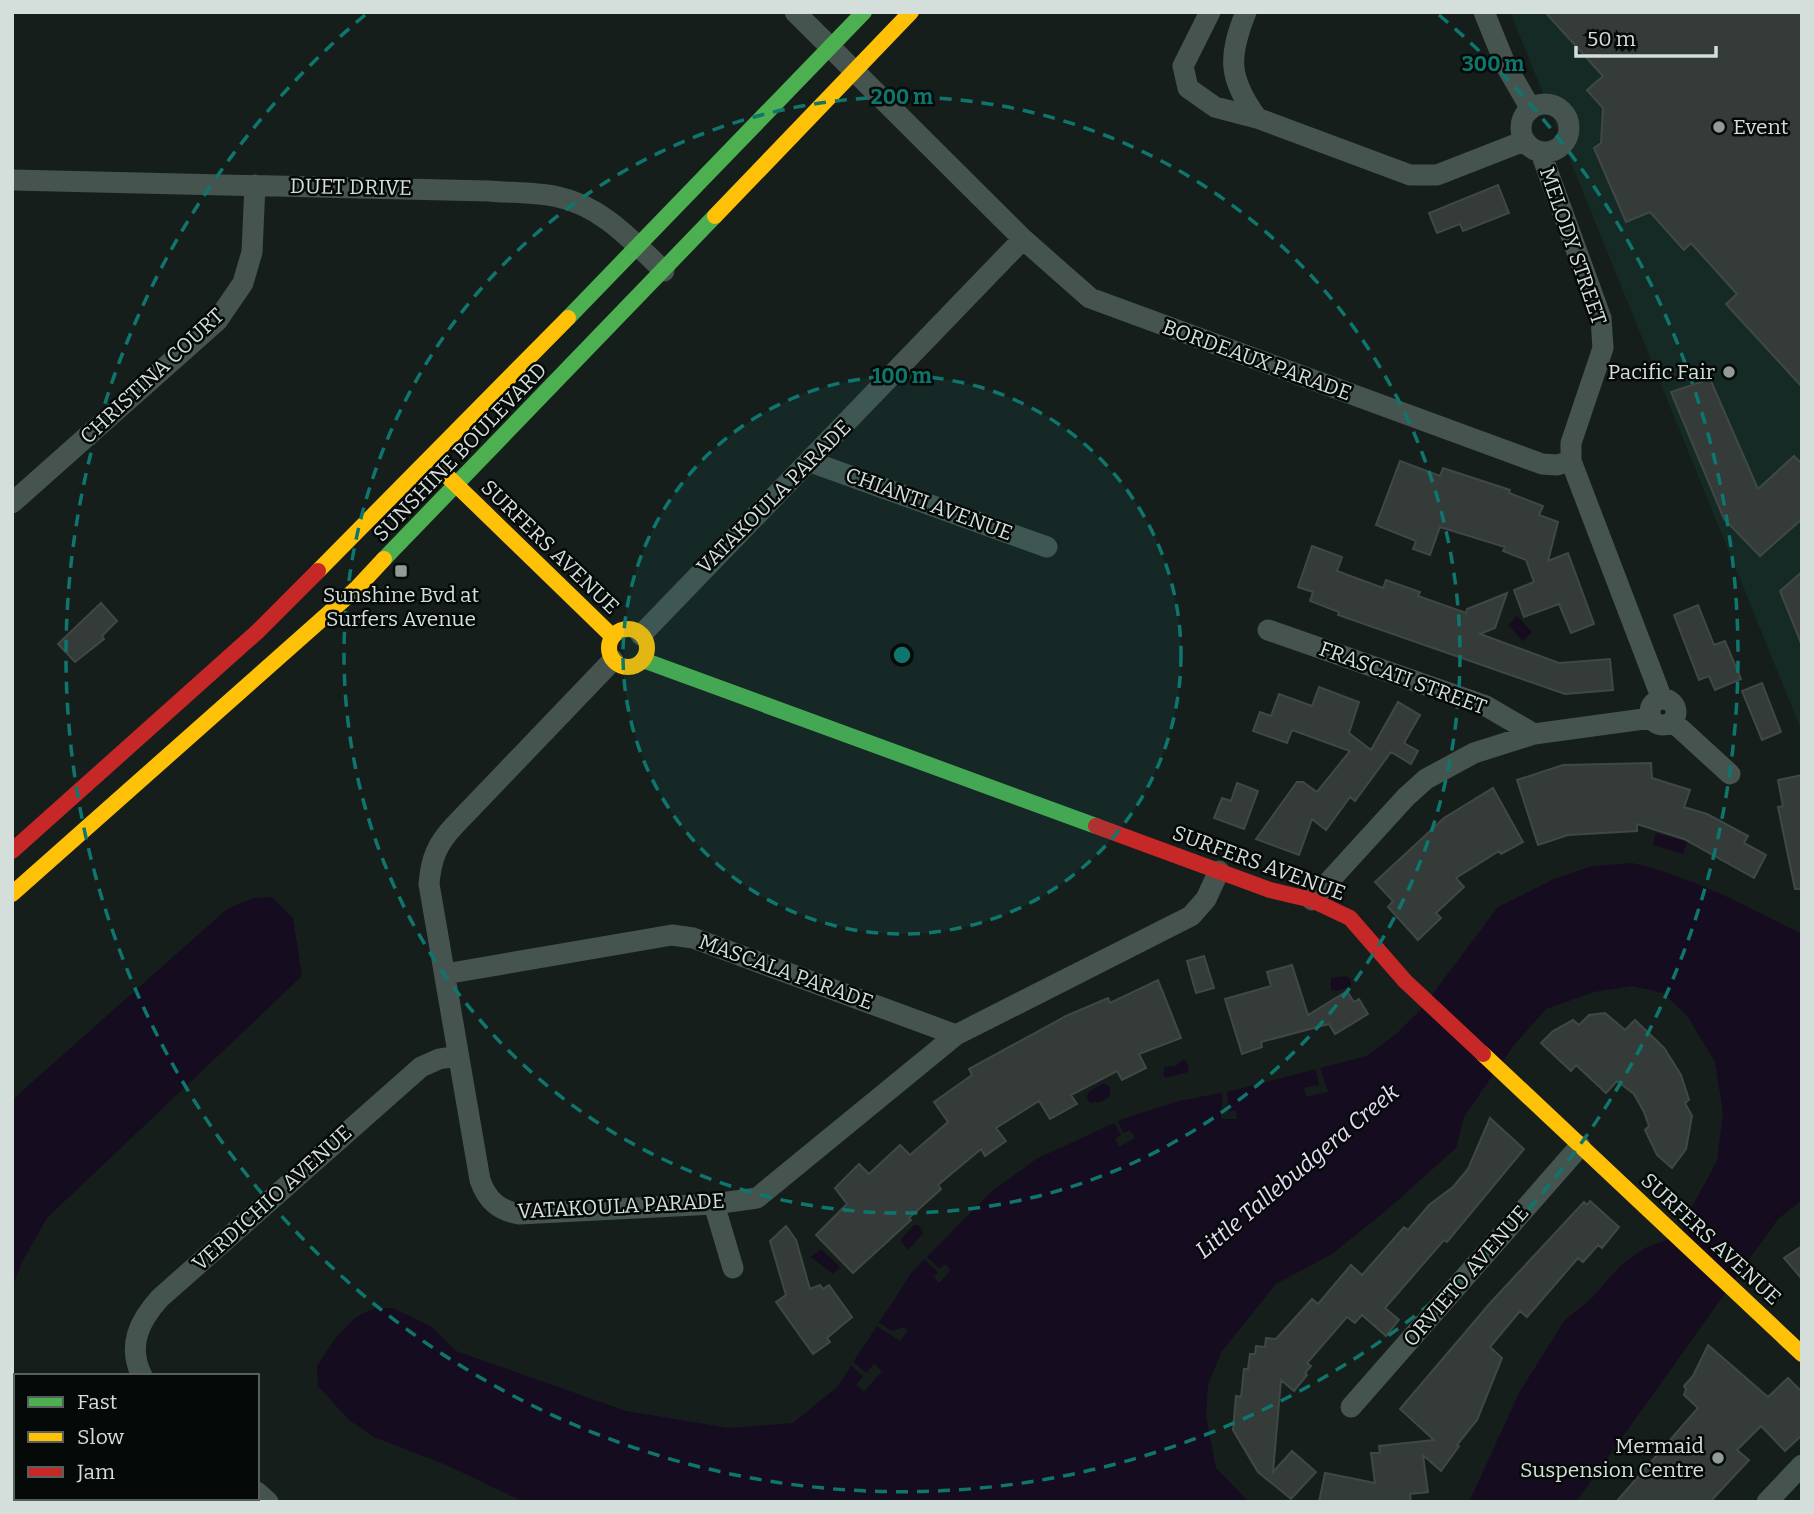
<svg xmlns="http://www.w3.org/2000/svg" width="1814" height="1514" font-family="Bitter,serif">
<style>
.built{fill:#152a24}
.water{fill:#160c1f}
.pier{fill:#161e1c}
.building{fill:#343b39;stroke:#404846;stroke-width:2}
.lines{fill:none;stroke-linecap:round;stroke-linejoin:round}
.street{stroke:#465450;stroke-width:21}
.fast{stroke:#4caf50;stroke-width:16}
.slow{stroke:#ffc107;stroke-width:16}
.jam{stroke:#c62828;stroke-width:16}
.ring{fill:none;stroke:#0f766e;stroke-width:3.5;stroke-dasharray:12 9}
.poi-dot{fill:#929b98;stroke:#050a08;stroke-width:2.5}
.labels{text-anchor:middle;stroke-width:5;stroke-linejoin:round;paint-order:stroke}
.poi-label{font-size:21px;fill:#d4deda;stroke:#050a08;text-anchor:end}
.street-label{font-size:21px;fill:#d4deda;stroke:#050a08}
.water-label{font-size:23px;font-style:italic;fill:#e9dafa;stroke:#050a08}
.centre{fill:#0f766e;stroke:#050a08;stroke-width:3.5}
.ring-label{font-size:21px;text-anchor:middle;font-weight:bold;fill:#0f766e;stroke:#050a08;stroke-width:5;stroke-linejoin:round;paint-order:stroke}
</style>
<rect width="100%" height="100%" fill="#161e1c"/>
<path class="built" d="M1510 12H1802V732Z"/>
<path class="water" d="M1517 616 1532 632 1523 641 1508 625Z
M1656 833 1687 842 1683 854 1653 845Z
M1632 863C1694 877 1746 906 1802 934V1200L1778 1219 1576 1502H1469L1519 1393 1565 1320 1592 1298 1620 1266 1645 1248 1681 1234 1690 1210 1717 1161 1723 1113 1715 1062 1688 1017 1663 993 1632 986 1594 992 1546 1009 1515 1044 1465 1115 1456 1148 1388 1209 1332 1254 1276 1284 1222 1351 1208 1384 1206 1416 1216 1468 1249 1502H524L444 1464 374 1437 349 1420 318 1386 317 1366 336 1337 356 1317 375 1308H392L431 1326 456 1351 626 1411 729 1428 793 1423 837 1387 912 1272 991 1192 1036 1159 1125 1118 1179 1101 1235 1090 1367 1056 1396 1034 1423 1007 1498 907 1554 879 1592 866Z
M272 897 293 918 302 976 47 1218 22 1262 12 1288V1100L227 909 253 898Z
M1346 976 1351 979V986L1337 991 1331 990V978Z
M1184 1059 1189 1066 1188 1072 1166 1078 1163 1074 1165 1067 1176 1066Z
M1104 1083 1110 1087V1096L1101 1102 1090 1103 1087 1098 1088 1092Z
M914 1225H919L923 1233 908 1250 900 1240Z
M821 1249 840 1267 833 1274 811 1257Z
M12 1389 16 1404V1498H65L68 1502H12Z"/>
<path class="pier" d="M1319 1064 1328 1092 1306 1097 1304 1088 1319 1085 1315 1065Z
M1227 1088 1228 1111H1236L1237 1119H1221L1223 1089Z
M1116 1119 1124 1133 1130 1130 1135 1138 1119 1147 1115 1139 1121 1135 1113 1120Z
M924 1255 940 1269 945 1264 951 1270 939 1283 934 1277 938 1272 922 1257Z
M877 1321 892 1331 904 1327 908 1330 900 1341 875 1325Z
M851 1360 866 1373 874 1364 882 1371 864 1392 856 1385 863 1376 849 1364Z"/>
<path class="building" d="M1545 12H1802V387L1726 304 1737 294 1691 243 1684 250 1650 212 1626 222 1594 148 1601 143 1603 108 1587 90 1603 76Z
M1498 185 1509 213 1463 231 1460 224 1437 233 1429 213Z
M1710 379 1758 489 1794 456 1802 464V519L1760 556 1724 519 1671 392Z
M1400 461 1440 476 1443 468 1510 490 1509 493 1543 506 1539 515 1558 522 1548 561 1568 553 1594 624 1571 633 1559 604 1524 617 1514 590 1534 582 1526 560 1503 551 1505 547 1440 527 1430 555 1413 549 1416 541 1376 525Z
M1312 546 1342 557 1337 571 1383 588 1386 580 1420 592 1418 596 1466 613 1467 609 1507 593 1495 628 1480 634 1559 663 1610 659 1613 690 1565 694 1338 615 1339 612 1310 601 1313 592 1298 587Z
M1802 572V643H1801L1780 591Z
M101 603 117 621 102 636 104 639 75 662 58 644Z
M1698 605 1714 645 1725 641 1741 679 1715 690 1709 676 1699 680 1674 615Z
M1762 683 1781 732 1762 740 1742 691Z
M1319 687 1359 702 1349 733 1371 750 1398 702 1420 715 1404 743 1418 751 1411 764 1391 752 1355 801 1350 797 1326 830 1312 819 1299 855 1256 839 1297 782H1303L1317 792 1350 751 1292 730 1287 743 1253 731 1260 712 1271 716 1279 694 1312 706Z
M1651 763 1652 778 1690 790 1684 807 1707 814 1748 836 1744 843 1766 855 1754 878 1684 839 1637 824V831L1568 835 1538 845 1517 780 1563 765Z
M1802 775V889H1795L1778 807 1783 806 1778 780Z
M1237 783 1258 791 1244 829 1214 818 1222 798 1231 801Z
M1493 788 1523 842 1501 854 1499 851 1456 878 1464 887 1436 913 1441 918 1418 940 1388 907 1393 901 1375 882 1444 818Z
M1204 956 1214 988 1196 993 1187 961Z
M1292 965 1308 1015 1347 991 1354 1002 1359 999 1368 1014 1335 1034 1329 1024 1261 1042 1262 1047 1242 1054 1225 999 1271 986 1267 972Z
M1158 980 1181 1038 1139 1054 1146 1068 1122 1080 1117 1071 1071 1095 1077 1104 1050 1119 1039 1101 996 1128 1006 1141 985 1156 981 1149 938 1185 941 1189 909 1218 911 1220 853 1273 816 1235 847 1204 835 1188 859 1164 869 1174 900 1145 910 1155 948 1122 934 1102 972 1075 969 1069 1066 1016 1108 998 1110 1003Z
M1605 1013 1625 1030 1635 1020 1664 1048 1681 1075 1689 1100 1685 1103 1692 1116 1686 1149 1672 1168 1657 1155 1645 1130 1649 1126 1644 1112 1634 1094 1617 1081 1606 1093 1576 1065 1571 1071 1541 1043 1553 1031 1573 1020 1579 1025 1589 1015Z
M1490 1118 1524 1149 1447 1242 1444 1240 1385 1308 1399 1320 1386 1336 1362 1315 1355 1323 1347 1317 1307 1363 1311 1366 1305 1373 1307 1375 1294 1391 1281 1380 1273 1472 1292 1451 1316 1472 1291 1499 1258 1472 1233 1430 1236 1396 1241 1397 1244 1369H1248L1250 1354H1255L1256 1346 1265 1347 1266 1338 1276 1339 1312 1299 1318 1304 1351 1265 1362 1275 1404 1227 1408 1230 1429 1205 1453 1187 1468 1169Z
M1590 1201 1619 1227 1602 1248 1598 1245 1583 1262 1578 1258 1527 1317 1520 1311 1490 1347 1502 1358 1477 1420 1457 1445 1459 1446 1441 1471 1423 1455 1428 1492 1410 1494 1411 1502H1319L1325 1473 1375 1483 1371 1453H1380L1379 1446 1434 1440 1400 1409 1491 1302 1584 1202 1587 1205Z
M786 1226 796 1240 810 1289 820 1285 823 1289 829 1285 852 1317 827 1338 830 1342 813 1354 776 1302 786 1295 770 1241Z
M1802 1246V1279L1784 1258Z
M1708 1345 1768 1397 1788 1378 1802 1392V1435L1785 1451 1761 1426 1737 1450 1749 1460 1710 1502H1616L1698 1408 1684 1395 1686 1389 1684 1386 1693 1376Z"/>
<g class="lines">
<path class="street" d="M795 12 1023 239 1090 298 1542 464 1557 465 1571 461
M1210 12 1183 66 1188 88 1215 107 1257 118 1410 175H1437L1524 141
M1246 12C1228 57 1228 78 1257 118
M1484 12 1506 66 1531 109
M1521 128a24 24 0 1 1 48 0a24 24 0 1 1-48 0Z
M1541 153 1601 318 1603 348 1571 443V461L1662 699
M12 180 488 191C511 193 536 192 558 197 602 206 633 242 664 271
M811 462 1047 547
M12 503 217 321 243 283 252 252 255 185
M1268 630 1486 706 1534 734
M641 635 1023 239
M613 660 454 826C437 844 431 859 429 884L480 1180C487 1200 498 1210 519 1214L714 1204 757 1198 956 1035 1191 916 1206 899 1219 871
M1650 712a13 13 0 1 1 26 0a13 13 0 1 1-26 0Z
M1672 721 1730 774
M1312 900 1406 797 1426 779 1474 753 1534 734 1651 718
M445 974 672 935 693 938 956 1035
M714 1204 733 1268
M142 1376C127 1346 139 1321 160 1298L421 1067 439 1059 458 1056
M1351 1407 1580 1146
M257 1492 268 1502
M1767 1502 1802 1465"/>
<path class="fast" d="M568 318 864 12
M384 559 715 216
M643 660 1096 826"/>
<path class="slow" d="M715 216 911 12
M444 473 612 636
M318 571 568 318
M609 648a19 19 0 1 1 38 0a19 19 0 1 1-38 0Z
M12 894 357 588 384 559
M1483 1054 1802 1354"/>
<path class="jam" d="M1096 826 1270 890 1312 900 1350 918 1405 981 1483 1054
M12 851 257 632 318 571"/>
</g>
<circle cx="902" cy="655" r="279" fill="#0f766e" fill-opacity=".12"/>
<g class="ring">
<circle cx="902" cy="655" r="279"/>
<circle cx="902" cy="655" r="558"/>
<path d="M1439 15A836 836 0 1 1 365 15"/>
</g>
<g class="poi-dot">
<circle cx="1719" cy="127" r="7"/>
<circle cx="1729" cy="372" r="7"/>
<rect x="394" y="564" width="14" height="14" rx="3.5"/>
<circle cx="1718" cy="1458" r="7"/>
</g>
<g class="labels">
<g class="poi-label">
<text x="1733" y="134" text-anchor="start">Event</text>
<text x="1715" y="379">Pacific Fair</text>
<text x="401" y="602" text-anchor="middle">Sunshine Bvd at<tspan x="401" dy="24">Surfers Avenue</tspan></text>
<text x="1704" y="1453">Mermaid<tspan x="1704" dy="24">Suspension Centre</tspan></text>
</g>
<g class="street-label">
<text transform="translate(351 187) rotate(1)" y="7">DUET DRIVE</text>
<text transform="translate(1573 246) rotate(71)" y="7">MELODY STREET</text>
<text transform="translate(1257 360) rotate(20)" y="7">BORDEAUX PARADE</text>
<text transform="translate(152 376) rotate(-43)" y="7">CHRISTINA COURT</text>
<text transform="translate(460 452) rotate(-46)" y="7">SUNSHINE BOULEVARD</text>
<text transform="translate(774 497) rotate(-45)" y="7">VATAKOULA PARADE</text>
<text transform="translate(929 504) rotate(20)" y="7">CHIANTI AVENUE</text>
<text transform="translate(550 547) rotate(44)" y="7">SURFERS AVENUE</text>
<text transform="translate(1403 678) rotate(20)" y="7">FRASCATI STREET</text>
<text transform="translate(1259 863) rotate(20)" y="7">SURFERS AVENUE</text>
<text transform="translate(786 972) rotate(20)" y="7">MASCALA PARADE</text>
<text transform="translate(272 1198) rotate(-42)" y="7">VERDICHIO AVENUE</text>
<text transform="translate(621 1206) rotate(-3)" y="7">VATAKOULA PARADE</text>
<text transform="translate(1711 1239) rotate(43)" y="7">SURFERS AVENUE</text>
<text transform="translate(1466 1276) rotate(-49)" y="7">ORVIETO AVENUE</text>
</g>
<g class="water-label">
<text transform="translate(1297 1171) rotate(-40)" y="8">Little Tallebudgera Creek</text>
</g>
</g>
<circle cx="902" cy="655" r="10" class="centre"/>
<g class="ring-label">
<text x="1493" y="71">300 m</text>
<text x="902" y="104">200 m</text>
<text x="902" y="383">100 m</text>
</g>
<rect width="1814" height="1514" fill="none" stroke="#d4deda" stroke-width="28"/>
<rect x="14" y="1374" width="245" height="126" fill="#050a08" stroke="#585f5c" stroke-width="2"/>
<rect x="28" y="1397" width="35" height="10" fill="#4caf50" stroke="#585f5c" stroke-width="2"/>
<text x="77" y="1409" font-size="21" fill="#d4deda">Fast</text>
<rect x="28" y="1432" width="35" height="10" fill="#ffc107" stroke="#585f5c" stroke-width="2"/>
<text x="77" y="1444" font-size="21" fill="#d4deda">Slow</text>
<rect x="28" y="1467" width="35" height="10" fill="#c62828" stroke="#585f5c" stroke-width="2"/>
<text x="77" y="1479" font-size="21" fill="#d4deda">Jam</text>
<path d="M1576 46v10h140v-10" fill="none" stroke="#d4deda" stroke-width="3.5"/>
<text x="1587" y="46" font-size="21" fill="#d4deda" stroke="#050a08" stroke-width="5" paint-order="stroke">50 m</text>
</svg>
